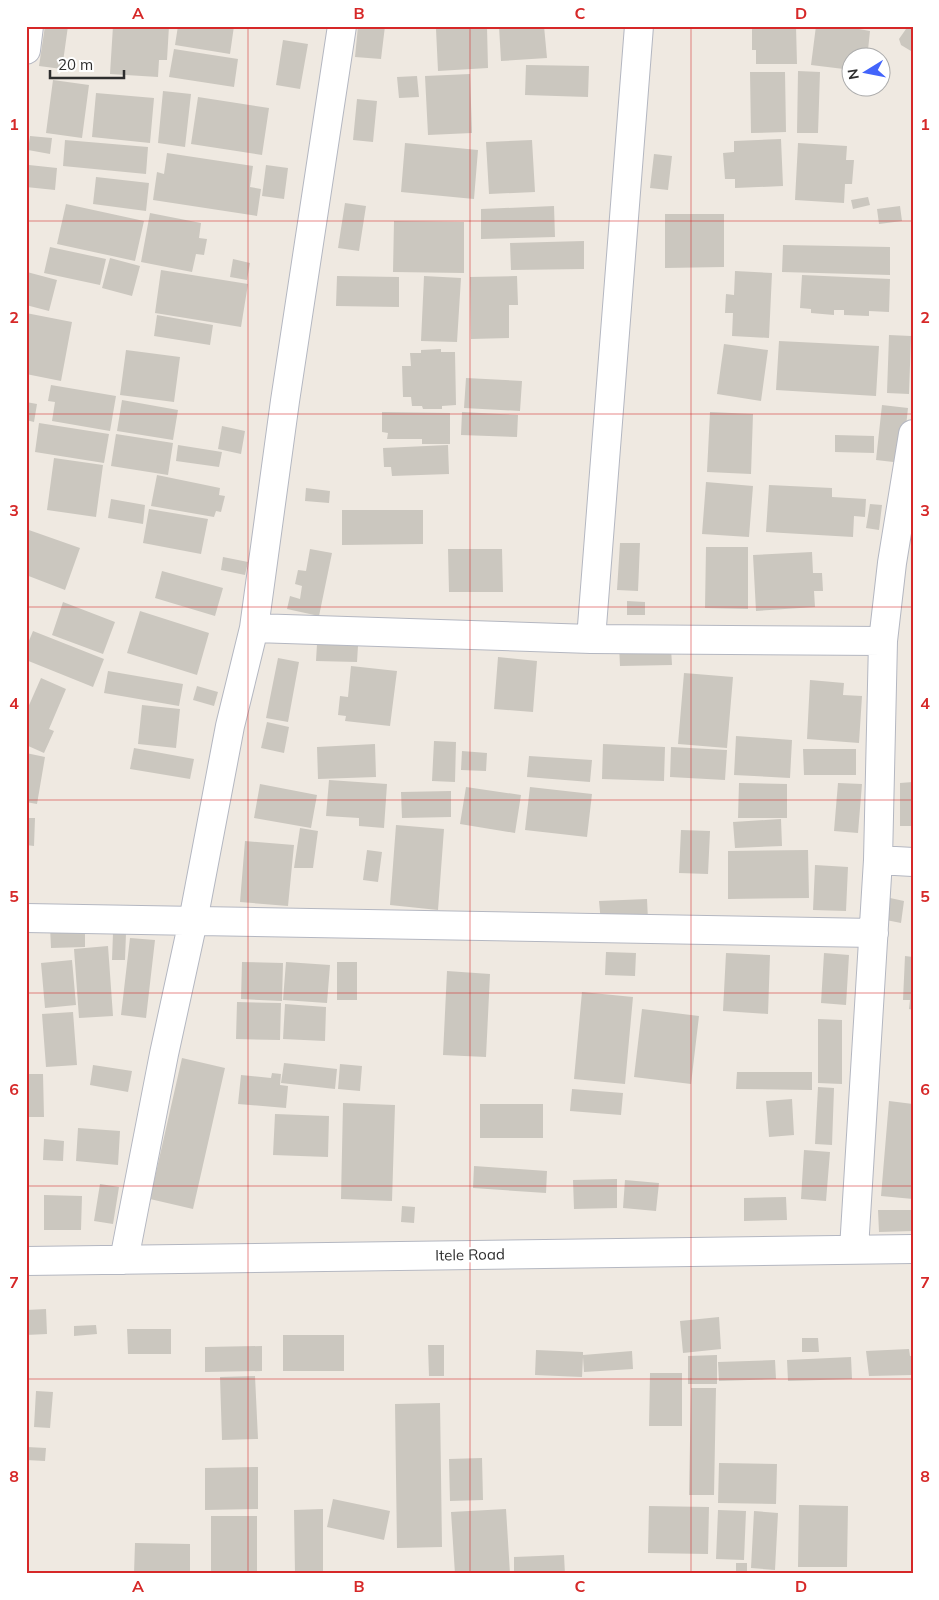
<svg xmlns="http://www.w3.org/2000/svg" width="939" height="1600" font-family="Mulish,sans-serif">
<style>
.building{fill:#cbc7bf}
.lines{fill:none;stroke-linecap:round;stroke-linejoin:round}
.minor-casing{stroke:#b4b7c1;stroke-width:30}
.minor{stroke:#fff;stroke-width:28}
.grid{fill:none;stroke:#d62828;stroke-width:1;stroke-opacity:0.55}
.labels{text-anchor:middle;stroke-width:4.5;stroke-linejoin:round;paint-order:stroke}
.street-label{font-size:15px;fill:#2e2e2e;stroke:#fff}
.neatline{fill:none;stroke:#d62828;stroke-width:2}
.grid-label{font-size:16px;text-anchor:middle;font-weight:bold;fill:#d62828}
</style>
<rect width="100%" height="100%" fill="#efe9e1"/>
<path class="building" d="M45 26H68L62 69 39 66Z
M113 26H169L167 60H159L158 77 110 74Z
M178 26H234L230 54 175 45Z
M358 26H385L381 59 355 57Z
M499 26H544L547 58 501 61Z
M752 26H796L797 64H756V50H752Z
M816 26H860L859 29 870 31 868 50 857 49 856 58H852V70L811 65Z
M487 27 488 68 438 71 436 29Z
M913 28V51H911L901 45 899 39 906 29Z
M283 40 308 44 300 89 276 85Z
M174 49 238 59 234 87 169 77Z
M526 65 589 66 588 97 525 95Z
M798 71 820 72 818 133H797Z
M750 72H785L786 132 751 133Z
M470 74 472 133 428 135 425 76Z
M417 76 419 97 399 98 397 77Z
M53 80 89 85 82 138 46 133Z
M163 91 191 94 185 147 158 143Z
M96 93 154 98 150 143 92 137Z
M198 97 269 108 262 155 191 144Z
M357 99 377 101 373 142 353 140Z
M30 136 52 138 50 154 28 150Z
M781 139 783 186 735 188V179H725L723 153 734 152V141Z
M65 140 148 147 146 174 63 166Z
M532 140 535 192 489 194 486 142Z
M405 143 478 150 474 199 401 192Z
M798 143 847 146 846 160H854L852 184H845L844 203 795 200Z
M167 153 253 166 250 187 261 189 257 216 153 200 157 172 164 174Z
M654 154 672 156 668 190 650 188Z
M29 165 57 168 55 190 26 187Z
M266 165 288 168 284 199 262 196Z
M96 177 149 183 146 211 93 204Z
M868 197 870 205 853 209 851 200Z
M345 203 366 206 359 251 338 248Z
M66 204 144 221 135 261 57 244Z
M554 206 555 237 481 239V209Z
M900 206 902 221 879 224 877 209Z
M150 213 201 223 199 238 207 239 204 255 196 254 192 272 141 262Z
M665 214H724V267L665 268Z
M394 221 464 222V273L393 272Z
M584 241V269L511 270 510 243Z
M783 245 890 247V275L782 272Z
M50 247 106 259 100 285 44 273Z
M110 258 140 266 132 296 102 288Z
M233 259 250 263 247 280 230 277Z
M161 270 248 284 241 327 155 313Z
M735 271 772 273 769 338 732 336 733 313H725L726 294 734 295Z
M27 272 57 280 49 311 26 305Z
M802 275 890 279 889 312 869 311V316L844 315V310H834V315L811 313V309L800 308Z
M337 276 399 277V307L336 306Z
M424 276 461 278 457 342 421 341Z
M517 276 518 305H509V338L471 339 470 277Z
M26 313 72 322 61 381 26 374Z
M157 315 213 325 210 345 154 336Z
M889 335 911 336 909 394 887 393Z
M779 341 879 346 876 396 776 390Z
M724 344 768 350 761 401 717 394Z
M441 349V352H455L456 405 442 406V409H423L422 406H412L411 397H403L402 366H411L410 353H421V350Z
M126 350 180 357 174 402 120 395Z
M466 378 522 381 520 411 464 408Z
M51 385 116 396 110 431 52 421 55 402 48 401Z
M122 400 178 410 173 440 117 431Z
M26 402 37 404 34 422 26 420Z
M882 405 908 408 902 463 876 460Z
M382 412 450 413V444H422V439H387L388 433 382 432Z
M462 412 518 415 517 437 461 435Z
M710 412 753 414 751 474 707 472Z
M39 423 109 434 104 463 35 452Z
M222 426 245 431 241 454 218 449Z
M116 434 173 443 168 475 111 466Z
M835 435 874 436V453L835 452Z
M178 445 222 452 219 467 176 461Z
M448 445 449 474 392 476 391 467H384L383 448Z
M54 458 103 465 96 517 47 510Z
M157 475 220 488 219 495 225 496 221 512 216 511 214 517 151 506Z
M706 482 753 486 749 537 702 534Z
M769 485 832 488V497L866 499 865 517 854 516 853 537 766 532Z
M306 488 330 491 329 503 305 501Z
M111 499 145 505 143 524 108 518Z
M870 504 882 505 879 530 866 528Z
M149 509 208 519 201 554 143 543Z
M342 510H423V544L342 545Z
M26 529 80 548 65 590 26 575Z
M620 543H640L638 591 617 590Z
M706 547H748V609L705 608Z
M310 549 332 553 319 616 287 609 290 596 300 599 302 586 295 584 298 570 306 571Z
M448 549H502L503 592H449Z
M812 552 813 573H822L823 591H814L815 607 756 611 753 555Z
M223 557 248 562 245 575 221 570Z
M162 571 223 588 215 616 155 598Z
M627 601 645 602V615H627Z
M63 602 115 622 103 654 52 635Z
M140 611 209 633 197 675 127 653Z
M33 631 104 659 93 687 26 660V648Z
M317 644 358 646 357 662 316 661Z
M619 645 671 648 672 665 620 666Z
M498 657 537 661 533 712 494 709Z
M278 658 299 662 288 722 266 718Z
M351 666 397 671 390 726 345 721 346 716 338 715 340 696 348 697Z
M108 671 183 684 179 706 104 693Z
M684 673 733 677 727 748 678 744Z
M41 678 66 689 49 729 54 731 44 753 26 745V712Z
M810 680 844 683 843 695 862 696 859 743 807 739Z
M197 686 218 692 214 706 193 700Z
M142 705 180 709 176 748 138 744Z
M267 722 289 727 284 753 261 748Z
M736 736 792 740 790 778 734 775Z
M434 741 456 742 455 782 432 781Z
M375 744 376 777 318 779 317 747Z
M603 744 665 747 664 781 602 779Z
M671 747 727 750 725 780 670 777Z
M134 748 194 759 190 779 130 769Z
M803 749H856V775H804Z
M462 751 487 753 486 771 461 770Z
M26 753 45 757 37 804 26 802Z
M529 756 592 760 590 782 527 777Z
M329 780 387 784 384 828 359 826V818L326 816Z
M913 782V826H900V783Z
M739 783 787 784V818H738Z
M838 783 862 784 858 833 834 831Z
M260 784 317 795 311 828 254 818Z
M466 787 521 795 515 833 460 824Z
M530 787 592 794 587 837 525 830Z
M451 791V817L402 818 401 792Z
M26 818H35L34 846 26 845Z
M781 819 782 846 735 848 733 822Z
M396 825 444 829 438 910 390 905Z
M300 828 318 831 313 868H294Z
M681 830 710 831 708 874 679 873Z
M245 841 294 845 288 906 240 902Z
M367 850 382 852 378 882 363 880Z
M808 850 809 898 728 899V851Z
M815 865 848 867 846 911 813 910Z
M890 898 904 901 901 923 886 920Z
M647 899 648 920 601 923 599 901Z
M85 926V947L51 948 50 927Z
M113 933H126L125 960H112Z
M130 938 155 940 146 1018 121 1015Z
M108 946 113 1016 79 1018 74 949Z
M606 952 636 953 635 976 605 975Z
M726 953 770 955 768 1014 723 1011Z
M824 953 849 955 846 1005 821 1003Z
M905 956 913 957V1010L909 1009 910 1000H903Z
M72 960 76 1005 45 1008 41 963Z
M242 962 283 963 282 1001 241 999Z
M286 962 330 965 327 1003 283 1000Z
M337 962H357V1000H337Z
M447 971 490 974 486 1057 443 1055Z
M582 992 633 997 625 1084 574 1079Z
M237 1002 281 1003 280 1040 236 1039Z
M285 1004 326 1007 325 1041 283 1039Z
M642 1009 699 1016 691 1084 634 1077Z
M73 1012 77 1065 46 1067 42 1014Z
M818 1019 842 1020V1084L818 1083Z
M182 1058 225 1068 193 1209 150 1199Z
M284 1063 337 1069 335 1089 281 1083Z
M340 1064 362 1066 360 1091 338 1089Z
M93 1065 132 1071 128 1092 90 1085Z
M737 1072H812V1090L736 1089Z
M272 1073 281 1074 280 1085 288 1086 286 1108 238 1104 241 1075 271 1078Z
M26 1074H43L44 1117H26Z
M818 1087 834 1088 832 1145 815 1144Z
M572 1089 623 1093 621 1115 570 1111Z
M792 1099 794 1135 769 1137 766 1101Z
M889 1101 913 1104V1199L881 1196Z
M343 1103 395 1105 392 1201 341 1199Z
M480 1104H543V1138H480Z
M275 1114 329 1116 328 1157 273 1155Z
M78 1128 120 1131 118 1165 76 1161Z
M44 1139 64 1141 63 1161 43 1160Z
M804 1150 830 1152 826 1201 801 1199Z
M474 1166 547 1171 546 1193 473 1188Z
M617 1179V1208L574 1209 573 1180Z
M625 1180 659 1183 656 1211 623 1208Z
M100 1184 119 1187 113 1224 94 1221Z
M44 1195 82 1196 81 1230H44Z
M786 1197 787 1220 744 1221V1198Z
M402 1206 415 1207 414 1223 401 1222Z
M878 1210H913V1231L879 1232Z
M46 1309 47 1334 26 1335V1310Z
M719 1317 721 1349 683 1353 680 1321Z
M96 1325 97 1334 74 1336V1326Z
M127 1329H171V1354H128Z
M283 1335H344V1371H283Z
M802 1338H818L819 1352H802Z
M428 1345H444V1376H429Z
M262 1346V1371L205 1372V1347Z
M909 1349 910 1356H913V1375L869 1376 866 1351Z
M536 1350 583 1352V1355L632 1351 633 1369 584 1372 583 1357 582 1377 535 1375Z
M717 1355V1384H688V1356Z
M851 1357 852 1379 788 1381 787 1360Z
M775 1360 776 1379 719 1381 718 1362Z
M650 1373H682V1426H649Z
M255 1376 258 1439 222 1440 220 1377Z
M691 1388H716L714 1495H689Z
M36 1391 53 1392 50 1428 34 1427Z
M440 1403 442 1547 397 1548 395 1404Z
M27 1447 46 1448 45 1461 26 1460Z
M482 1458 483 1500 450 1501 449 1459Z
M719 1463 777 1464 776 1504 718 1503Z
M258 1467V1509L205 1510V1468Z
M333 1499 390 1511 384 1540 327 1527Z
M799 1505 848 1506 847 1567H798Z
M649 1506 709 1507 708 1554 648 1553Z
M323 1509V1574H295L294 1510Z
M506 1509 510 1574H455L451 1512Z
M718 1510 746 1511 744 1560 716 1559Z
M754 1511 778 1513 775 1570 751 1568Z
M211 1516H257V1574H211Z
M135 1543 190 1544V1574H134Z
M564 1555 565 1574H514V1557Z
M736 1563H747V1574H736Z"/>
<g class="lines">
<g class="minor-casing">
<path id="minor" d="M26 50 29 26
M254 628 591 639 883 641
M591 639 639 26
M878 860 913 862
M26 918 874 933
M854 1249 878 860 883 641 892 563 913 434
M124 1260 164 1054 193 921 230 726 254 628 285 401 342 26
M26 1261 913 1249"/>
</g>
<use href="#minor" class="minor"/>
</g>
<path class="grid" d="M248 26V1574M470 26V1574M691 26V1574M26 221H913M26 414H913M26 607H913M26 800H913M26 993H913M26 1186H913M26 1379H913"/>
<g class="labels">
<g class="street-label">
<text transform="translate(470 1255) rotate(-1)" y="5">Itele Road</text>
</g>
</g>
<rect width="939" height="1600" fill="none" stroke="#ffffff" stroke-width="55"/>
<g transform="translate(866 72) rotate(260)"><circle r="24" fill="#ffffff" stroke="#ababab"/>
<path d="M0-4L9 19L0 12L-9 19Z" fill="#4264fb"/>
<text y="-8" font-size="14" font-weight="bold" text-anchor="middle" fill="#2e2e2e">N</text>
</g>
<path d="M50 70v8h74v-8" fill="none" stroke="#2e2e2e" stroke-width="2.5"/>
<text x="58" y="70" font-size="15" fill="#2e2e2e" stroke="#ffffff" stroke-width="4" paint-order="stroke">20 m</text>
<rect x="28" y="28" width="884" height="1544" class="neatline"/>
<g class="grid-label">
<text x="138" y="19">A</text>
<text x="359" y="19">B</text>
<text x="580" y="19">C</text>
<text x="801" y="19">D</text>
<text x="14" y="130">1</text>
<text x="925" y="130">1</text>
<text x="14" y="323">2</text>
<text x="925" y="323">2</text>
<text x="14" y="516">3</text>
<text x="925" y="516">3</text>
<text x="14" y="709">4</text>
<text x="925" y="709">4</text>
<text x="14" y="902">5</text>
<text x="925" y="902">5</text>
<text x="14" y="1095">6</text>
<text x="925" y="1095">6</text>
<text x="14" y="1288">7</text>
<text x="925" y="1288">7</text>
<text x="14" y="1482">8</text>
<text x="925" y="1482">8</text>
<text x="138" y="1592">A</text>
<text x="359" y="1592">B</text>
<text x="580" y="1592">C</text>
<text x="801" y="1592">D</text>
</g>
</svg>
